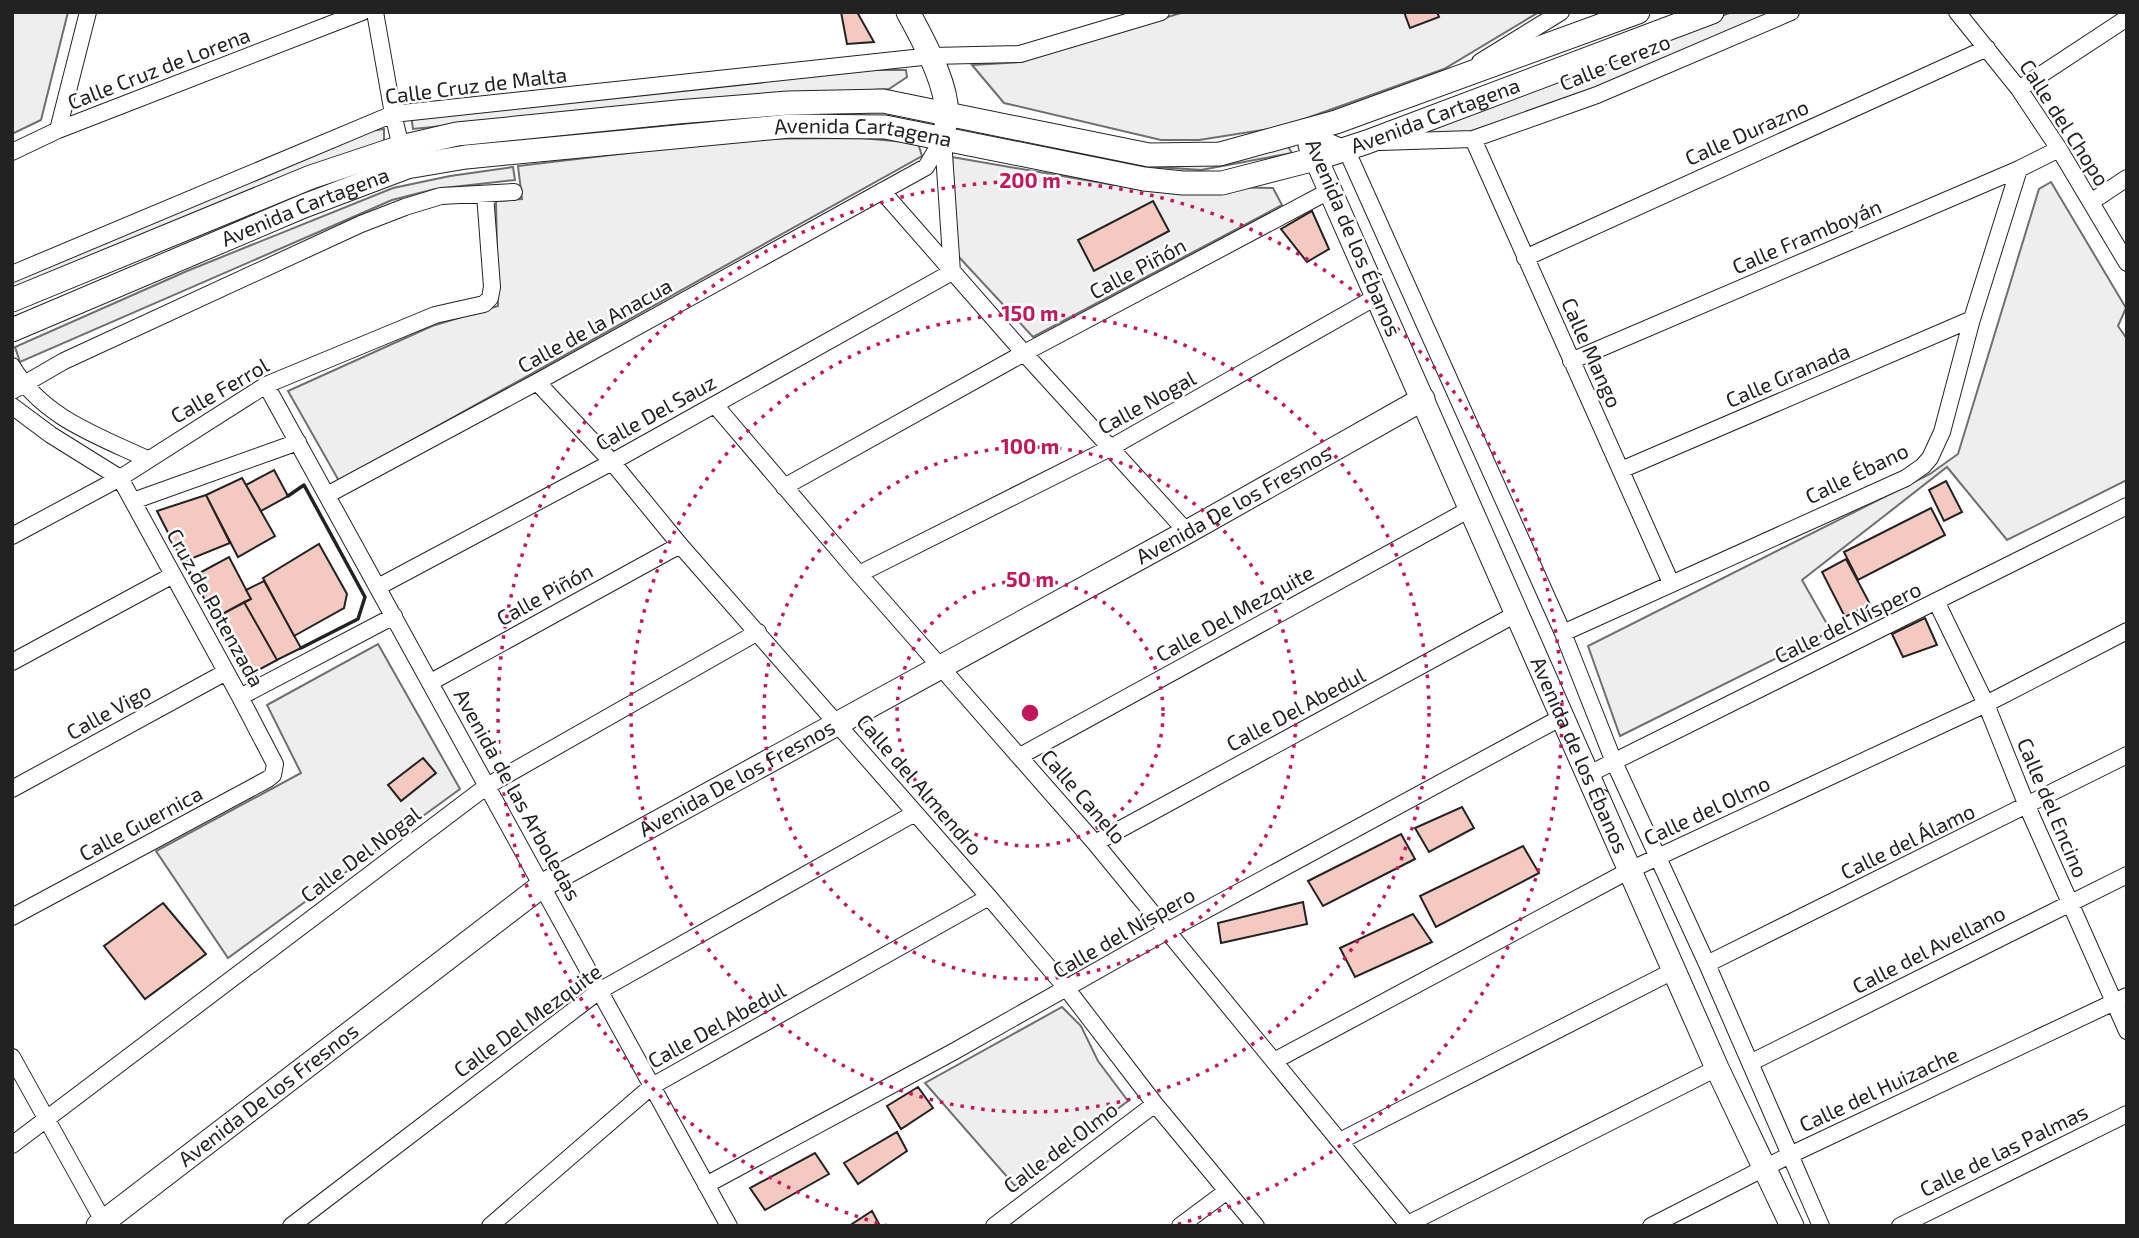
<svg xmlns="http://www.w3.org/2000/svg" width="2139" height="1238" font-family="'Exo 2',sans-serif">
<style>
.green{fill:#eee;stroke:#6f6f6f;stroke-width:2}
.building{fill:#f3c9c0;stroke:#222;stroke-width:2}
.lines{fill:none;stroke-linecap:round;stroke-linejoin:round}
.street-casing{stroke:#222;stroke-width:18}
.secondary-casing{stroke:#222;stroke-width:25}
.street{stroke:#fff;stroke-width:16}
.secondary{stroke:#fff;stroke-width:23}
.wall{stroke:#222;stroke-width:3.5}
.ring{fill:none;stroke:#c2185b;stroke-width:3.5;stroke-dasharray:3.5 7}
.labels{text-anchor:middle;stroke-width:5;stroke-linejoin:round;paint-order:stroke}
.street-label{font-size:21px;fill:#222;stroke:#fff}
.centre{fill:#c2185b;stroke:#fff;stroke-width:3.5}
.ring-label{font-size:21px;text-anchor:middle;font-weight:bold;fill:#c2185b;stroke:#fff;stroke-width:5;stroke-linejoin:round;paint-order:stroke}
</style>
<rect width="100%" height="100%" fill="#fff"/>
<path class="green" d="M12 12H68L41 120 12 134Z
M1184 12H1539L1444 69 1282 127 1199 140H1161L1004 103 972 65 1020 62Z
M1732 12H1779L1595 90 1469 132 1401 136Z
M869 70H906L907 77 889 89 663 103 413 129 411 116Z
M981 127 1150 157 1287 145 1292 153 1201 170 1157 167 989 138Z
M384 129V141L12 291V279L363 132Z
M860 138 918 143 922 156 339 481 288 391 432 326 498 306 496 201 522 199 518 166 745 139Z
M952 157 1114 185 1273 188 1282 205 1033 337 958 256Z
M513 167 515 180 435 189 392 200 20 362 15 347 187 271 393 188 450 176Z
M2051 182 2126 308 2118 326 2127 339V480L2007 540 1947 467 1802 580 1831 631 1620 736 1588 646 1930 474 1958 454 2039 189Z
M378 644 460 789 228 958 156 851 301 773 267 705Z
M1062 1007 1081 1026 1098 1061 1128 1101 1015 1186 925 1083Z"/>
<path class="building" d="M841 12H857L874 42 847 44Z
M1404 12H1437L1439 17 1410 28Z
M1153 201 1169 231 1094 271 1078 240Z
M1312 211 1329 249 1307 262 1281 229Z
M274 470 288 496 261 511 246 485Z
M242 478 275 536 238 557 206 495Z
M1946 481 1962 512 1944 521 1929 490Z
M206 495 230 543 183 562 157 511Z
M1931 508 1945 535 1858 580 1844 552Z
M319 544 347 594 344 608 294 636 263 578Z
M229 557 251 599 215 618 192 577Z
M1846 559 1870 604 1845 617 1822 572Z
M264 581 301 648 277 660 244 602 251 599 246 590Z
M244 602 277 660 249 675 215 618Z
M1925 618 1937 645 1903 657 1892 634Z
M423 758 436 773 401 801 388 785Z
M1462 807 1474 828 1429 852 1415 828Z
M1401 834 1415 859 1323 906 1308 881Z
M1523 846 1539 873 1436 927 1420 896Z
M1303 902 1307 924 1221 943 1218 923Z
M163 903 206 954 145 999 104 946Z
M1413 914 1432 942 1355 977 1340 948Z
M918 1087 933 1108 901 1129 887 1106Z
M897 1132 907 1151 858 1184 844 1163Z
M815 1153 829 1174 765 1210 750 1188Z
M872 1211 880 1226H849Z"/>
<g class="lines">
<g class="street-casing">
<path id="street" d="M375 12 393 114 403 155
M1957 12 2019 89 2059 149 2127 263
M1480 62 1561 12
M2019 89 2127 18
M58 130 88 12
M1306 132 1346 149 1563 633 1614 762 1707 964 1821 1226
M1473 139 1671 583
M1380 142 1473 139 1597 95 1791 12
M12 152 58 130 362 12
M882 191 1024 353 1187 532
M2091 202 2127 178
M1525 258 1987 48
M12 274 393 114 932 56 1020 54 1161 12
M1571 361 2019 169 2059 149
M12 366C42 417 96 435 147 459
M537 382 612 462 680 545 989 897 1067 989 1155 1104 1256 1226
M266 385 729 1226
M12 391 64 361 361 224 405 207 441 196 514 192
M715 405 859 574 1095 843 1409 1226
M12 406 51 435 120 478 240 697 275 764 273 775 268 779 12 917
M1621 470 1972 319
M784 487 1024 353 1329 191
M327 495 537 382 926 167 942 140
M133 501 298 442
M12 536 120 478 266 385 435 315 484 304 490 298 492 287 485 194
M859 574 1110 448 1376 297
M378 587 612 462 952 272 943 139
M1937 603 1986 704 2027 806 2127 1031
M1563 633 1906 478 1923 466 1930 458 1942 432 1972 319 2019 169
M12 662 173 575
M431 682 680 545
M240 697 394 616
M1020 756 1470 509
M1587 775 2127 506
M12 789 226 672
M1095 843 1516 614
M1707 964 2127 755
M12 1057 106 1226
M1274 1061 1630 870 1986 704 2127 631
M1750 1063 2127 875
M1340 1141 1675 970
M12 1145 487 786 758 632
M706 1185 953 1052 1169 930 1562 717
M1408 1224 1717 1068
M291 1226 599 991 915 813
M490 1226 652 1086 989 897
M994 1226 1155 1104
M1180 1226 1227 1191
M1651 1226 1790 1155 2127 996
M1900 1226 2127 1114"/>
</g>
<g class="secondary-casing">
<g id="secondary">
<path d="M908 12C923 40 952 91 946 123"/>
<path id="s1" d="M1310 145 1717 1068 1792 1226"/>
<path d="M12 300 311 177 401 147 457 134 677 112 788 103 883 101 1149 155 1220 154 1336 122 1638 12"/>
<path id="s2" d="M12 330 304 206 407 167 466 157 790 126 885 127 1144 179 1183 183H1222L1315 159 1367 142 1712 12"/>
<path id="s3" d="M98 1226 543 885 1187 532 1423 399"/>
</g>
</g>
<use href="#street" class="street"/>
<use href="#secondary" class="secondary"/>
<path class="wall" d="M288 496 304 485 365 597 358 619 301 648
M182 559 192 577"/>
</g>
<g class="ring">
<circle cx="1030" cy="713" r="133"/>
<circle cx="1030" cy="713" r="266"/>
<circle cx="1030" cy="713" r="399"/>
<path d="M888 1226A532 532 0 1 1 1172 1226"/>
</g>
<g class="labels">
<g class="street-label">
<text transform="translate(1615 63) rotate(-22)" y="7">Calle Cerezo</text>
<text transform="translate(159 69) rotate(-21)" y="7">Calle Cruz de Lorena</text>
<text transform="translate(476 86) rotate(-7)" y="7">Calle Cruz de Malta</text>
<text dy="7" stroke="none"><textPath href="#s2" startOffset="1474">Avenida Cartagena</textPath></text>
<text transform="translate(2064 123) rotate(57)" y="7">Calle del Chopo</text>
<text transform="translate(1747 133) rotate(-24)" y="7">Calle Durazno</text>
<text dy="7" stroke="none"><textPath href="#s2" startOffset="886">Avenida Cartagena</textPath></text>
<text dy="7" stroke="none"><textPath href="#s2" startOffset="318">Avenida Cartagena</textPath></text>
<text transform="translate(1807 237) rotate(-23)" y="7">Calle Framboyán</text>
<text transform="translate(1353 238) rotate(67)" y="7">Avenida de los Ébanos</text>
<text transform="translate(1138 269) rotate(-28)" y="7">Calle Piñón</text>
<text transform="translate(595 326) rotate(-29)" y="7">Calle de la Anacua</text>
<text transform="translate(1591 353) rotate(66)" y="7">Calle Mango</text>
<text transform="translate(1788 376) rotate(-23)" y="7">Calle Granada</text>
<text transform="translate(220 391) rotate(-30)" y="7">Calle Ferrol</text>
<text transform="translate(1147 403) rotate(-29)" y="7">Calle Nogal</text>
<text transform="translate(656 413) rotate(-29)" y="7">Calle Del Sauz</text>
<text transform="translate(1857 474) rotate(-26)" y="7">Calle Ébano</text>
<text dy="7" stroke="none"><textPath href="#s3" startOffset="1349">Avenida De los Fresnos</textPath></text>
<text transform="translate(545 595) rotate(-29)" y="7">Calle Piñón</text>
<text transform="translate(215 608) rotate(61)" y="7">Cruz de Potenzada</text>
<text transform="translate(1235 614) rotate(-29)" y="7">Calle Del Mezquite</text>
<text transform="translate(1848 623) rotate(-26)" y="7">Calle del Níspero</text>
<text transform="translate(1296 710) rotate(-28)" y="7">Calle Del Abedul</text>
<text transform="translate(109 712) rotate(-29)" y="7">Calle Vigo</text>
<text dy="7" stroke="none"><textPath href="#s1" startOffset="667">Avenida de los Ébanos</textPath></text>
<text dy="7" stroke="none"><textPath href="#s3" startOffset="782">Avenida De los Fresnos</textPath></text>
<text transform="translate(919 785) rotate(49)" y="7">Calle del Almendro</text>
<text transform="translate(517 795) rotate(61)" y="7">Avenida de las Arboledas</text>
<text transform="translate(1083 797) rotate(49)" y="7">Calle Canelo</text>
<text transform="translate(2052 808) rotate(67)" y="7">Calle del Encino</text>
<text transform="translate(1707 811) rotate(-25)" y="7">Calle del Olmo</text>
<text transform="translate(141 824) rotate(-28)" y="7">Calle Guernica</text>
<text transform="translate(1908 842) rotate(-26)" y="7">Calle del Álamo</text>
<text transform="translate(361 855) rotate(-37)" y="7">Calle Del Nogal</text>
<text transform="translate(1124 933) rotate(-30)" y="7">Calle del Níspero</text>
<text transform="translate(1929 950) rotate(-27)" y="7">Calle del Avellano</text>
<text transform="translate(528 1021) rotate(-36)" y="7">Calle Del Mezquite</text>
<text transform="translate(717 1026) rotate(-29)" y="7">Calle Del Abedul</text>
<text transform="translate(1879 1090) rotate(-25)" y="7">Calle del Huizache</text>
<text dy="7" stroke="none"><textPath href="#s3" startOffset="215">Avenida De los Fresnos</textPath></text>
<text transform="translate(1061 1148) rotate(-37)" y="7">Calle del Olmo</text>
<text transform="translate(2004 1151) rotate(-26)" y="7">Calle de las Palmas</text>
</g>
</g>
<circle cx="1030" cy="713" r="10" class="centre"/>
<g class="ring-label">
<text x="1030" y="188">200 m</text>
<text x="1030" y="321">150 m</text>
<text x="1030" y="454">100 m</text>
<text x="1030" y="587">50 m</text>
</g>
<rect width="2139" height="1238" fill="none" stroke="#222222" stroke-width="28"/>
</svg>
